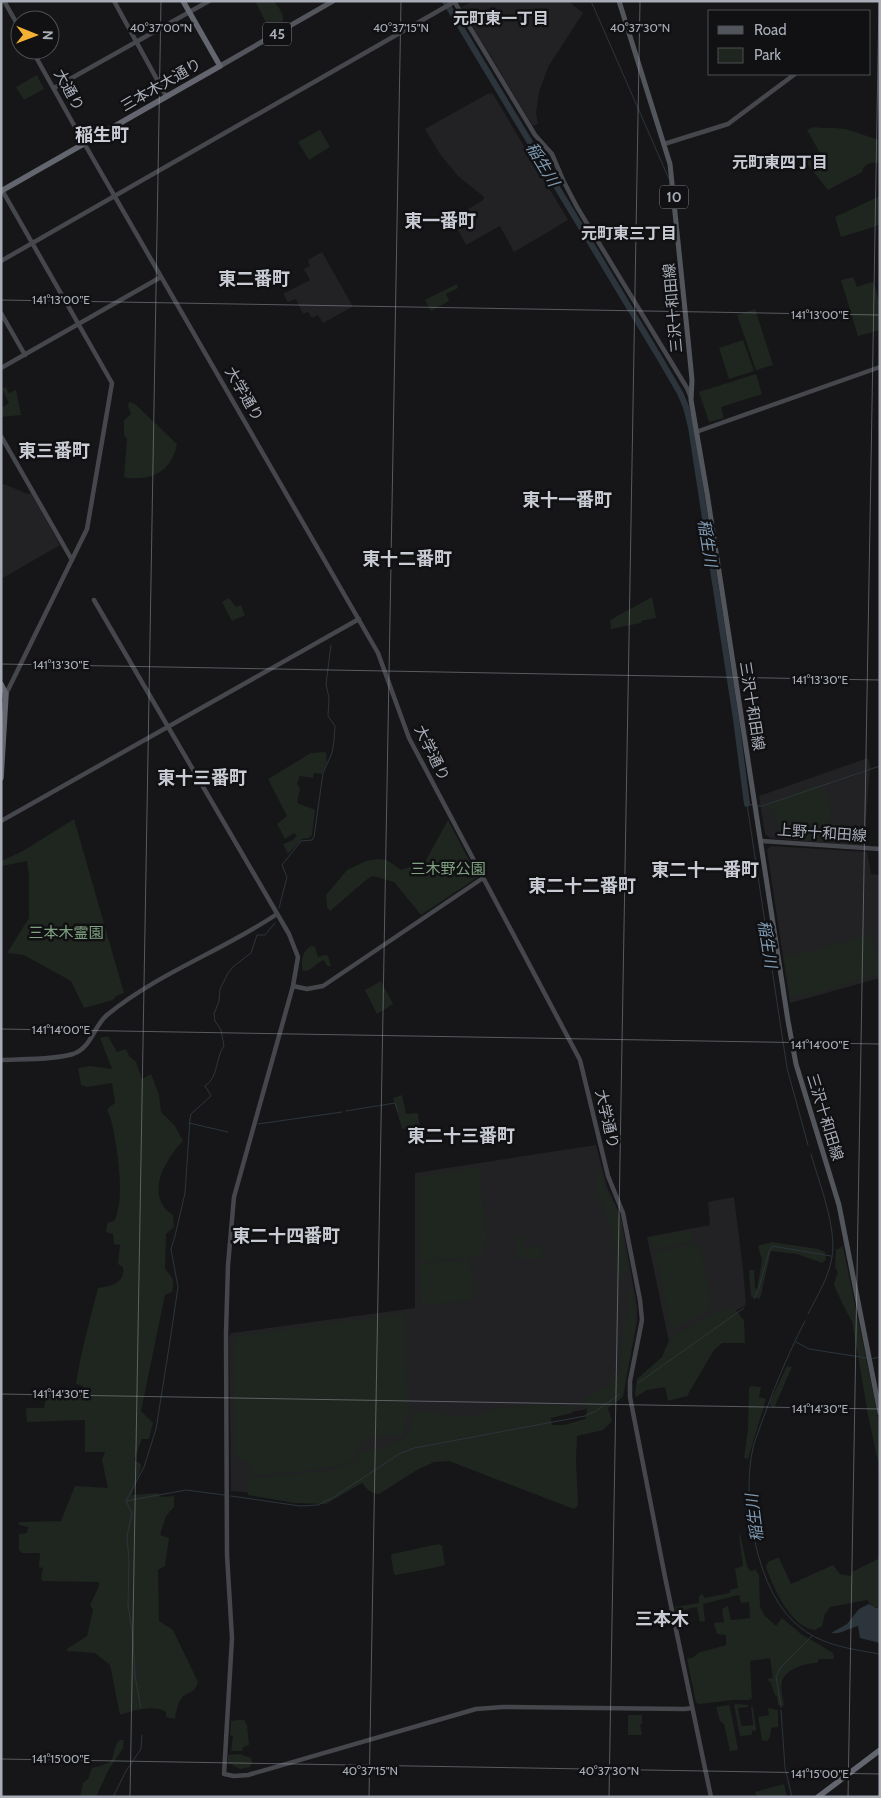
<svg xmlns="http://www.w3.org/2000/svg" width="881" height="1798" font-family="Cabin,'Noto Sans JP',sans-serif">
<style>
.built{fill:#222225}
.green{fill:#1e261f}
.water{fill:#2c353c}
.lines{fill:none;stroke-linecap:round;stroke-linejoin:round}
.stream{stroke:#2c353c;stroke-width:1}
.river{stroke:#2c353c;stroke-width:6}
.secondary{stroke:#45474d;stroke-width:4.5}
.primary{stroke:#53555c;stroke-width:5}
.highway{stroke:#63666e;stroke-width:5.5}
.ticks{fill:none;stroke:#a8adb8;stroke-width:1;stroke-opacity:0.45}
.labels{text-anchor:middle;stroke-width:5;stroke-linejoin:round;paint-order:stroke}
.shield{fill:#111113;stroke:#7b7e86;stroke-width:1}
.shield-label{font-size:14px;font-weight:bold;fill:#a8adb8}
.street-label{font-size:15px;fill:#a8adb8;stroke:#111113}
.park-label{font-size:15px;fill:#7fa381;stroke:#111113}
.neighbourhood-label{font-size:16px;font-weight:bold;fill:#c9ccd4;stroke:#111113}
.water-label{font-size:16px;font-style:italic;fill:#7f9bb3;stroke:#111113}
.quarter-label{font-size:18px;font-weight:bold;fill:#c9ccd4;stroke:#111113}
.ticks-label{font-size:12px;text-anchor:middle;fill:#a8adb8;stroke:#111113;stroke-width:5;stroke-linejoin:round;paint-order:stroke}
</style>
<rect width="100%" height="100%" fill="#161618"/>
<path class="built" d="M473 1H568L583 13 548 67 539 92 536 113 538 124 533 126 461 7Z
M489 93 493 94 568 220 514 252 500 226 466 245 452 219 483 200 484 197 458 176 440 154 425 129Z
M322 252 352 305V307L323 323 318 315 312 318 308 312 303 314 296 299 288 302 283 294 310 280 304 269 310 266 308 260Z
M4 484 28 494 31 493 60 545 1 579V486Z
M868 758 870 767 864 846 770 838 765 834 759 796Z
M771 846 867 852 871 874 880 875V978L790 1003 767 850Z
M596 1145 607 1187 621 1217 637 1307V1322L626 1376 604 1400 583 1410 529 1418 384 1452 269 1494 231 1491 229 1336 232 1333 415 1308V1173Z
M734 1197 743 1268 746 1305 674 1346 669 1342 647 1237 710 1225 708 1202Z"/>
<path class="green" d="M255 1 274 2C279 7 284 14 283 21L269 28Z
M37 75 44 89 24 100 16 87Z
M813 127C825 129 834 127 845 129 857 132 868 137 880 140V163C872 162 864 163 862 172L828 190 803 159 820 153 807 130Z
M320 130 330 147 309 160 298 142Z
M880 196V225L841 237 835 217Z
M853 277 857 287 872 282 874 284 880 304V330L858 336 841 280Z
M457 284 458 288 446 294 449 301 431 311 425 300Z
M755 309 773 365 756 370 737 315Z
M743 340 754 371 729 379 719 348Z
M756 374 762 394 721 407 724 418 709 422 699 392Z
M6 387 9 393 16 390 21 415 1 417V408L9 403 2 389Z
M129 402 135 404 177 444C173 464 161 477 140 478 134 478 129 479 124 477L127 439 124 435V420L131 414 128 406Z
M652 597 656 618 641 621V623L611 629 610 620Z
M229 598 236 607 241 605 245 615 232 621 222 602Z
M326 752 327 762 322 774 314 773 313 778 300 776 297 783 300 789 297 803 315 810 312 835 309 838 302 839 288 854 283 844 291 841 297 836 294 833 285 839 277 824 287 816 268 779 311 753Z
M811 787C813 787 816 786 819 787 835 793 833 833 822 841L781 838 773 810H766L765 805Z
M74 819 124 993 116 996 113 1000 84 1008 71 981 24 955 7 953 29 918V876L27 861 2 866 1 861 23 851Z
M448 820 478 877 421 915 394 882 373 876 366 880 330 911 327 907 326 895 347 870 366 861 378 859 387 860 401 870 425 862Z
M871 934 880 974 812 994 790 997 784 957 805 953Z
M312 946 315 947 318 957 325 955 328 956 331 966H327L324 960C315 963 313 971 303 971 300 962 303 949 312 946Z
M381 981 393 1004 377 1014 365 990Z
M108 1036 117 1052 126 1049 129 1056 136 1062 142 1079 151 1074 159 1095 161 1112 175 1126 183 1141C168 1156 149 1187 164 1207 166 1210 170 1213 173 1215L174 1227 166 1234 165 1269C173 1278 175 1280 172 1292L165 1295 141 1411 153 1423 149 1439H142L134 1460 141 1464V1468L132 1495 158 1493 161 1497 174 1496V1507L166 1516 160 1535 169 1538 165 1566 158 1570 159 1621 173 1630 198 1682C194 1695 187 1691 181 1699 177 1705 176 1712 175 1719L166 1717V1712C153 1704 133 1711 120 1715L110 1665 95 1653 67 1651V1649L87 1636 93 1610 90 1605 99 1586V1582L43 1581 41 1579 43 1568 39 1567 40 1553H22L19 1550V1534L27 1533 28 1527 19 1525V1522L61 1521 75 1486 108 1488 102 1460 105 1452H85V1420L27 1422 26 1408H44L46 1398 51 1394H83V1386L76 1384C81 1351 90 1320 98 1288 111 1286 125 1284 123 1267L118 1264 120 1245 114 1244 113 1234 106 1232 107 1223 114 1221C126 1200 117 1143 111 1120 110 1116 108 1113 107 1109L115 1103 112 1083 87 1087 81 1085 78 1068 90 1066 112 1069 100 1038Z
M402 1095 406 1114 418 1113 420 1128 402 1129 393 1098Z
M479 1167 487 1239 482 1248V1256L419 1262 418 1177Z
M599 1168 605 1189 614 1204 620 1218 628 1271 623 1272V1278L621 1280C613 1271 616 1254 614 1243 613 1231 609 1220 604 1209 602 1204 599 1200 599 1195 597 1186 595 1176 599 1168Z
M691 1230 693 1242 652 1249 650 1237Z
M514 1234 521 1238 522 1248 542 1246 543 1258H518Z
M772 1242 818 1249 825 1252 826 1260 822 1263 797 1254 771 1251 760 1299 751 1297 749 1270H754L755 1288 757 1289 762 1260 758 1246Z
M699 1243 712 1306 711 1309 671 1331 655 1252Z
M843 1246 880 1426V1471L868 1415 852 1321C850 1319 834 1287 834 1284 835 1280 837 1275 838 1272L835 1267 836 1250Z
M470 1259 475 1300 422 1305 419 1264Z
M627 1291H632L636 1326 623 1397 608 1408 612 1421 603 1430 577 1436 576 1460 578 1505 574 1509 449 1461 434 1462 417 1470 379 1494C370 1494 367 1489 362 1483L326 1504 295 1503 248 1495V1478L329 1471 356 1461 361 1451C378 1450 392 1446 407 1436L412 1418 417 1411 459 1416H473L495 1409 521 1405H572V1413L551 1418 552 1425H564L585 1419 587 1412 584 1399C618 1383 621 1377 622 1339L625 1336V1318L630 1313Z
M734 1308 744 1320 745 1343H722L714 1350 687 1396 668 1401 665 1387 647 1390 636 1397 635 1393 637 1379 662 1357 670 1338 715 1312Z
M405 1313 406 1315 408 1414 404 1434C395 1436 366 1436 360 1444 356 1448 357 1457 352 1460 336 1471 275 1473 253 1475 250 1464 245 1461 234 1456V1338L237 1336Z
M787 1366 792 1367 774 1408 769 1404Z
M752 1386 761 1387 759 1397 766 1399 748 1459 744 1458 748 1429 749 1388Z
M740 1534 747 1566 750 1571H753L755 1569 759 1575 760 1607 764 1615 776 1626 782 1618 801 1634 833 1653 834 1659H819L817 1663C805 1663 786 1669 782 1681 780 1688 783 1698 784 1706L778 1705 777 1696 775 1695 771 1683 767 1679 773 1678 770 1658 750 1661 752 1698 749 1700H733L700 1704 696 1703 687 1659 694 1657 698 1653 726 1645V1635L717 1634 714 1623 724 1622 722 1609 728 1606 731 1620 750 1618 749 1602 741 1603 739 1595 703 1604 705 1621 700 1622 697 1607 676 1612 675 1607 699 1603V1596L703 1594 704 1598 730 1593V1590L738 1588 735 1569 743 1566 739 1536Z
M439 1544 442 1546 445 1565 433 1568 396 1575 394 1574 391 1557 392 1554Z
M777 1558H779L791 1584 833 1565 840 1574 851 1576 852 1572 880 1558V1607H873L867 1600 830 1607 825 1614 822 1626 815 1630C790 1627 773 1587 766 1567L768 1562Z
M736 1704 748 1705V1707L738 1708 741 1725 743 1726 753 1725 751 1707H753L756 1728V1730L752 1731V1735L740 1736 734 1705Z
M729 1705 730 1707 738 1750 730 1751 724 1724 720 1721 716 1707Z
M768 1708 778 1710V1727L771 1728 770 1737 767 1741 762 1740 758 1717 769 1715Z
M628 1715H642V1724H640L642 1735H628Z
M237 1720H244L247 1725 249 1745 243 1747 242 1751H231L233 1736 230 1735 231 1721Z
M119 1740H124L123 1748 108 1771 97 1795 96 1797H80L83 1783 88 1779 92 1768C123 1761 107 1758 119 1740Z
M240 1754 251 1758 252 1762 250 1767 240 1769 228 1763V1755Z
M784 1784 787 1797H757L755 1792Z"/>
<path class="water" d="M869 1604 876 1608 880 1607V1643L860 1638 858 1626C849 1628 840 1635 831 1633L847 1624 859 1609Z"/>
<g class="lines">
<path class="stream" d="M591 1 669 179
M753 805 747 804 787 1068 808 1145
M757 806H762L880 766
M279 908 287 877 282 865 301 841 312 840 314 837 323 773 332 753 334 741 335 726 328 716 329 698 326 684 331 645
M346 1111 395 1103 398 1112
M189 1123 228 1132
M258 1124 342 1112
M754 1299 758 1291 769 1252 772 1246 831 1256
M808 1314C817 1296 829 1277 832 1257 837 1227 819 1183 811 1154
M805 1321C787 1356 772 1393 759 1430 757 1436 754 1442 753 1448 741 1499 756 1595 801 1628 824 1646 852 1649 880 1654
M796 1342 809 1349 867 1358
M871 1359 880 1357
M638 1383 744 1308
M231 1496 300 1506 318 1505 334 1497 399 1454 414 1448 585 1416 596 1411 620 1394
M126 1501 186 1490 224 1495
M781 1707 776 1676 781 1667 812 1636
M141 1708 135 1676 133 1637 128 1605 129 1561 127 1536 132 1513 126 1501 144 1467 156 1429 170 1341 178 1287 171 1249 175 1236 185 1193 190 1119 191 1114 211 1096 205 1086C219 1077 215 1058 224 1046L221 1030 215 1021 214 1014 219 1001 220 989 228 973 234 966 251 953 257 935H265L275 923
M781 1710 785 1768 792 1797
M113 1797 126 1771 141 1749 142 1735"/>
<path class="river" d="M445 1 662 362 680 393 686 407 691 427 736 719 747 804"/>
<path class="secondary" d="M4 1 20 29
M114 1 166 96
M454 1 529 125 535 135 552 154 563 180 577 207 687 388 691 398
M32 50 84 143 378 653 409 738 580 1060 608 1176 623 1213 640 1300 642 1320 630 1381V1397L665 1577 711 1797
M54 88 209 1
M664 144 728 124 795 74
M1 261 454 2
M1 313 25 355
M1 368 161 277
M696 432 880 367
M1 436 72 560
M94 600 289 934 298 957 293 986 234 1197 228 1265 226 1333 227 1555 232 1638 224 1774 234 1776 248 1775 476 1709 503 1707 685 1709 692 1708
M1 696 6 694 87 529 112 383 2 190
M1 821 359 619
M762 841 880 849
M293 986 307 989 323 986 483 878
M1 1060C22 1059 55 1060 73 1054 92 1047 93 1027 107 1015 158 973 222 951 277 914"/>
<path class="primary" d="M619 1 670 164 688 339 692 380 691 400 707 493 788 1021 796 1064 839 1205 880 1413
M220 66 333 1"/>
<path class="highway" d="M1 191 220 66 183 1
M1 684 6 694 1 778
M818 1797 880 1750"/>
</g>
<path class="ticks" d="M1 300 880 315M1 664 880 680M1 1029 880 1044M1 1394 880 1409M1 1759 880 1774M130 1797 161 1M369 1797 401 1M609 1797 640 1M848 1797 879 1"/>
<g class="labels">
<g class="shield">
<rect x="263" y="22.5" width="28" height="23" rx="4"/>
<rect x="660" y="185.5" width="28" height="23" rx="4"/>
</g>
<g class="shield-label">
<text x="277" y="39">45</text>
<text x="674" y="202">10</text>
</g>
<g class="street-label">
<text transform="translate(161 85) rotate(-30)" y="5">三本木大通り</text>
<text transform="translate(69 90) rotate(61)" y="5">大通り</text>
<text transform="translate(673 308) rotate(-95)" y="5">三沢十和田線</text>
<text transform="translate(244 394) rotate(60)" y="5">大学通り</text>
<text transform="translate(752 706) rotate(81)" y="5">三沢十和田線</text>
<text transform="translate(432 753) rotate(64)" y="5">大学通り</text>
<text transform="translate(822 833) rotate(4)" y="5">上野十和田線</text>
<text transform="translate(825 1117) rotate(73)" y="5">三沢十和田線</text>
<text transform="translate(607 1119) rotate(77)" y="5">大学通り</text>
</g>
<g class="park-label">
<text x="448" y="874">三木野公園</text>
<text x="66" y="938">三本木霊園</text>
</g>
<g class="neighbourhood-label">
<text x="501" y="24">元町東一丁目</text>
<text x="780" y="168">元町東四丁目</text>
<text x="629" y="239">元町東三丁目</text>
</g>
<g class="water-label">
<text transform="translate(543 164) rotate(59)" y="6">稲生川</text>
<text transform="translate(708 543) rotate(81)" y="6">稲生川</text>
<text transform="translate(768 944) rotate(81)" y="6">稲生川</text>
<text transform="translate(754 1518) rotate(-97)" y="6">稲生川</text>
</g>
<g class="quarter-label">
<text x="102" y="141">稲生町</text>
<text x="440" y="227">東一番町</text>
<text x="254" y="285">東二番町</text>
<text x="54" y="457">東三番町</text>
<text x="567" y="506">東十一番町</text>
<text x="407" y="565">東十二番町</text>
<text x="202" y="784">東十三番町</text>
<text x="705" y="876">東二十一番町</text>
<text x="582" y="892">東二十二番町</text>
<text x="461" y="1142">東二十三番町</text>
<text x="286" y="1242">東二十四番町</text>
<text x="662" y="1625">三本木</text>
</g>
</g>
<g class="ticks-label">
<text x="161" y="32">40°37'00"N</text>
<text x="401" y="32">40°37'15"N</text>
<text x="640" y="32">40°37'30"N</text>
<text x="61" y="304">141°13'00"E</text>
<text x="820" y="319">141°13'00"E</text>
<text x="61" y="669">141°13'30"E</text>
<text x="820" y="684">141°13'30"E</text>
<text x="61" y="1034">141°14'00"E</text>
<text x="820" y="1049">141°14'00"E</text>
<text x="61" y="1398">141°14'30"E</text>
<text x="820" y="1413">141°14'30"E</text>
<text x="61" y="1763">141°15'00"E</text>
<text x="370" y="1775">40°37'15"N</text>
<text x="609" y="1775">40°37'30"N</text>
<text x="820" y="1778">141°15'00"E</text>
</g>
<rect width="881" height="1798" fill="none" stroke="#a8adb8" stroke-width="5"/>
<rect x="708" y="10" width="162" height="65" fill="#111113" stroke="#4d4f55"/>
<rect x="718" y="26" width="25" height="8" fill="#53555c" stroke="#4d4f55"/>
<text x="754" y="35" font-size="15" fill="#a8adb8">Road</text>
<rect x="718" y="48" width="25" height="15" fill="#1e261f" stroke="#4d4f55"/>
<text x="754" y="60" font-size="15" fill="#a8adb8">Park</text>
<g transform="translate(35 35) rotate(91)"><circle r="24" fill="#111113" stroke="#4d4f55"/>
<path d="M0-4L9 19L0 12L-9 19Z" fill="#f2b134"/>
<text y="-8" font-size="14" font-weight="bold" text-anchor="middle" fill="#a8adb8">N</text>
</g>
</svg>
